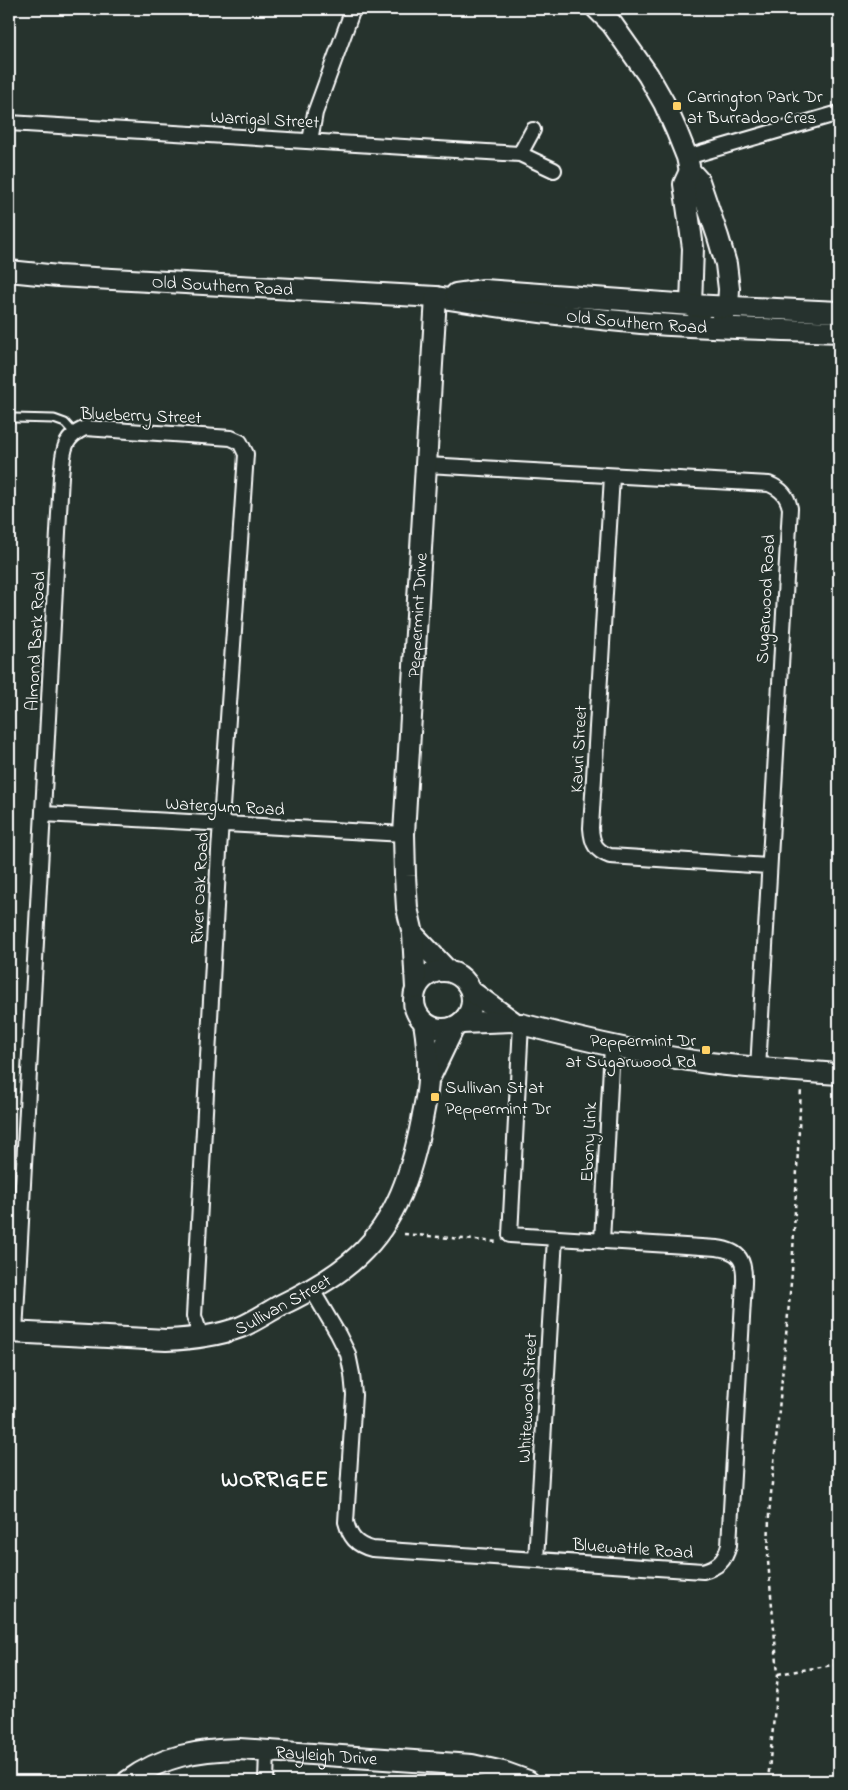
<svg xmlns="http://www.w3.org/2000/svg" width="848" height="1790" font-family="'Indie Flower',sans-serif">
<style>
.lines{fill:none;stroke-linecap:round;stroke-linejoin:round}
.lane-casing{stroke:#fff;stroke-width:11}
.street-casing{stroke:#fff;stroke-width:18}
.secondary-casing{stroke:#fff;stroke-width:24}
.path{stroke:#fff;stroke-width:2.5;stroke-dasharray:4 4;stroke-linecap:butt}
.lane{stroke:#26332d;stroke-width:7}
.street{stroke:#26332d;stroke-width:14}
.secondary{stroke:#26332d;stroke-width:20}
.poi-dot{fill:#ffd166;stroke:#26332d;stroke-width:2}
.labels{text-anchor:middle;stroke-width:4;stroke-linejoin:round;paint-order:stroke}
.poi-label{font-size:18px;fill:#fff;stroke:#26332d;text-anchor:start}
.street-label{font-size:18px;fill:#fff;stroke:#26332d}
.district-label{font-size:22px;font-weight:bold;letter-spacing:1px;fill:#fff;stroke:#26332d}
</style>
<rect width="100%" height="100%" fill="#26332d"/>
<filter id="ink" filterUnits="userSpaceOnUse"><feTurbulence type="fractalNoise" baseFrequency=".02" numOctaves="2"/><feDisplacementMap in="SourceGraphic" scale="10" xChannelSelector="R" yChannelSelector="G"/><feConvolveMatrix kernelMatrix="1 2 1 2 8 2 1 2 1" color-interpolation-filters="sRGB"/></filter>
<g filter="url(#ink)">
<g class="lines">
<g class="lane-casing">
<path id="lane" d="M14 418 54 419 65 423 74 433"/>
</g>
<g class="street-casing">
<path id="street" d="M9 123 520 154 554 170
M310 141 315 113 353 9
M520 154 533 130
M687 157 839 113
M427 465 769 484C781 489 787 495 790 508L758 1069
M612 476 591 828C592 844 596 851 610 856L768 866
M44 814 404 834
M602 1241 612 1046
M312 1290 338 1334 348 1354 352 1374 354 1395 346 1522C350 1537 356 1545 372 1549L703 1571C718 1567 725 1561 729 1545L744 1283C745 1260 740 1251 717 1248L510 1235 521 1024 515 1022
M15 1333 61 476C64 452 61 439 85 428L231 438 240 442 246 454 219 851 194 1316 201 1337
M536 1560 555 1238
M266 1781 267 1751"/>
</g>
<g class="secondary-casing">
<g id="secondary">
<path d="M597 9 612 24 648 75 664 103 677 132 687 157 690 171 699 181 718 237 726 264 729 289 728 307 722 318"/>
<path d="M690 171 684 184 693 248 691 305 700 312"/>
<path id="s1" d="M9 271 58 276 436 297C504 308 572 317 641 323 707 328 773 329 839 332"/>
<path d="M456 294 484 290 691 305 839 312"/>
<path d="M413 934 448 971"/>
<circle cx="443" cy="1000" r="29"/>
<path id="s2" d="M416 988 413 934 407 908 405 876 404 834 436 297"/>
<path d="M471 991 512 1021"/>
<path d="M461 1023 512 1021"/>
<path d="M521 1024C583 1040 646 1055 709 1063 752 1068 796 1071 839 1074"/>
<path d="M431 1075 454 1027"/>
<path id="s3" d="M9 1332 166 1340C191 1339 217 1336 241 1327 255 1321 268 1312 281 1305 306 1293 338 1275 358 1256 397 1220 412 1171 422 1120 424 1107 428 1093 428 1079 429 1060 427 1041 424 1022"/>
<path id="s4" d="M128 1781C162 1756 197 1750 239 1749L472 1765 503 1772 528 1781"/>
</g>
</g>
<path class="path" d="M404 1234 498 1242
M778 1674 839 1664
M768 1781 778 1674 768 1561 769 1515 792 1272 801 1088"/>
<use href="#lane" class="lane"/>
<use href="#street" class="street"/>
<use href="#secondary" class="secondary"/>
</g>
</g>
<g class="poi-dot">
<rect x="672" y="101" width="10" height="10" rx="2.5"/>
<rect x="701" y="1045" width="10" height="10" rx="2.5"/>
<rect x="430" y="1092" width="10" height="10" rx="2.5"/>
</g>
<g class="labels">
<g class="poi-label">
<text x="687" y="102">Carrington Park Dr<tspan x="687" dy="21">at Burradoo Cres</tspan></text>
<text x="696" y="1046" text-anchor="end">Peppermint Dr<tspan x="696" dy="21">at Sugarwood Rd</tspan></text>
<text x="445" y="1093">Sullivan St at<tspan x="445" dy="21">Peppermint Dr</tspan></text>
</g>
<g class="street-label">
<text transform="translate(265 119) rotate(3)" y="6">Warrigal Street</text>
<text dy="6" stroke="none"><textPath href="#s1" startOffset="214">Old Southern Road</textPath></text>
<text dy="6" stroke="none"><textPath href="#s1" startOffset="630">Old Southern Road</textPath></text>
<text transform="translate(141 415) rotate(2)" y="6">Blueberry Street</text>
<text transform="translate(765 599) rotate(-87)" y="6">Sugarwood Road</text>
<text dy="6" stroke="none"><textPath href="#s2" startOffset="374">Peppermint Drive</textPath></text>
<text transform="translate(35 641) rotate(-87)" y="6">Almond Bark Road</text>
<text transform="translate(578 749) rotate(-87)" y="6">Kauri Street</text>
<text transform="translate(225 806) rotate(3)" y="6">Watergum Road</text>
<text transform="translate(199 888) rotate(-87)" y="6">River Oak Road</text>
<text transform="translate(588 1142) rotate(-87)" y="6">Ebony Link</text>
<text dy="6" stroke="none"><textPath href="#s3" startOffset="281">Sullivan Street</textPath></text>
<text transform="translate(527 1398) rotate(-87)" y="6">Whitewood Street</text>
<text transform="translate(633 1548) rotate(4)" y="6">Bluewattle Road</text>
<text dy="6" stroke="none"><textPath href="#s4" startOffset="205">Rayleigh Drive</textPath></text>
</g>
<g class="district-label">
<text x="275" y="1486">WORRIGEE</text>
</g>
</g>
<rect width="848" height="1790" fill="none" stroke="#26332d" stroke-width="30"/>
<rect x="15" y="15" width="818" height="1760" fill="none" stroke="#fff" stroke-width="2" filter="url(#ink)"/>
</svg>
